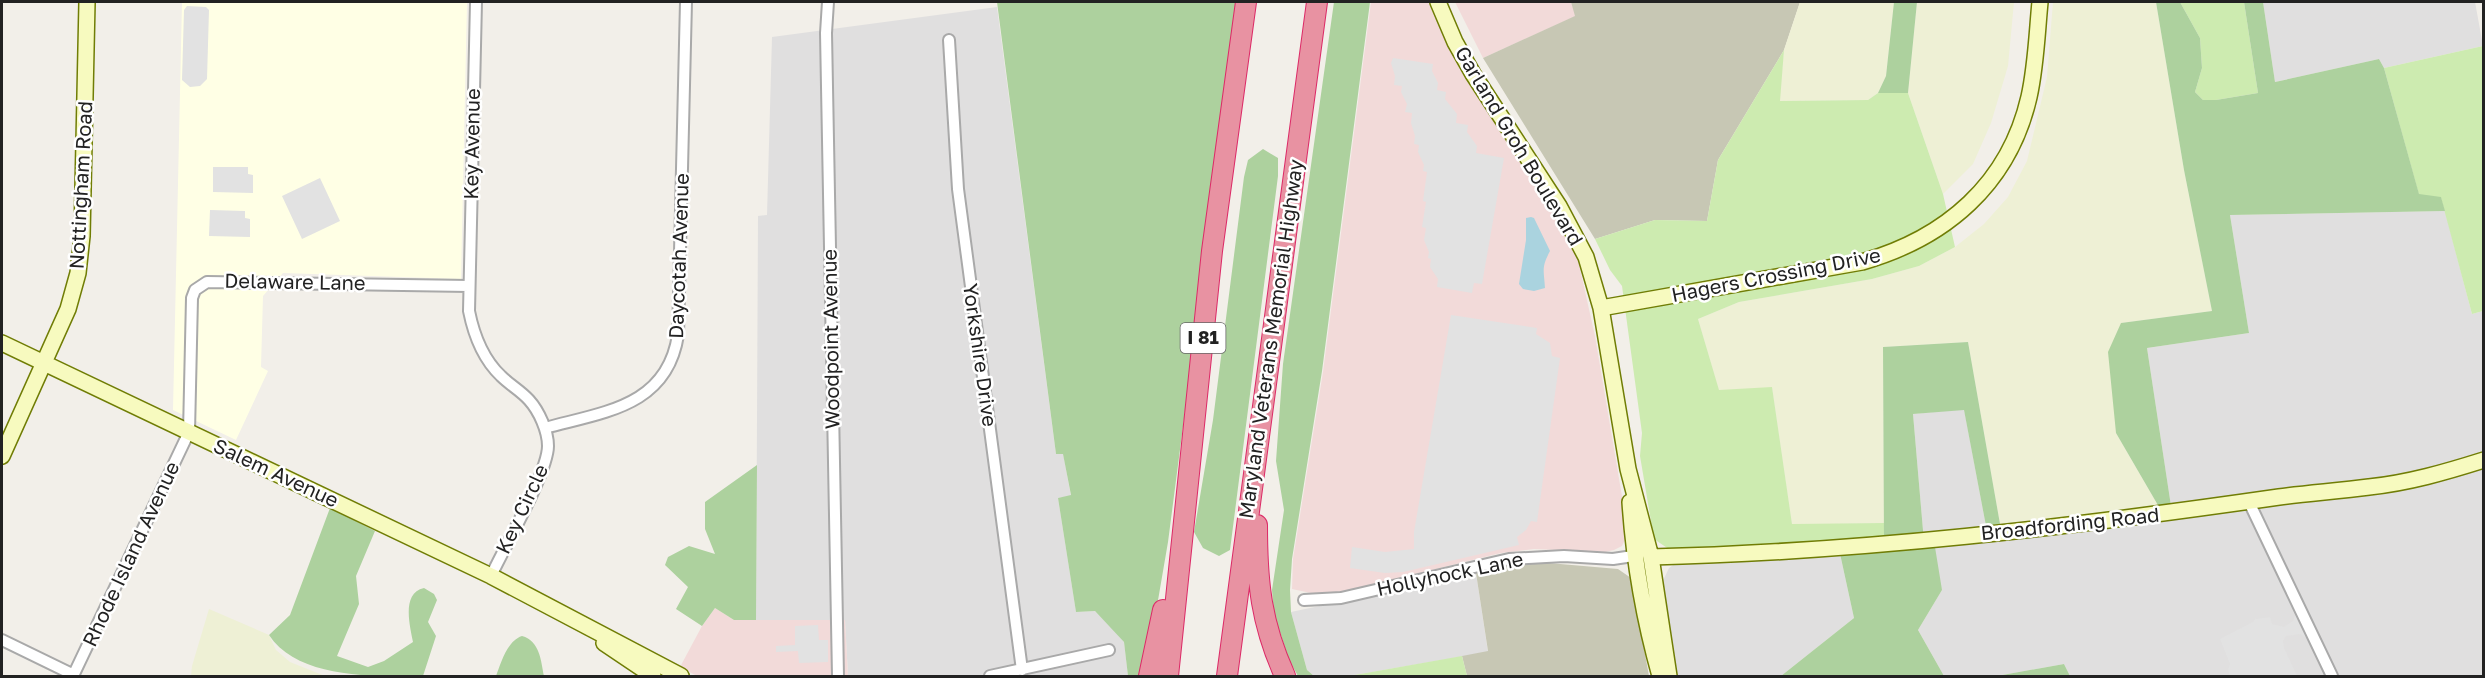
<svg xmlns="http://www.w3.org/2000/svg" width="2485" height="678" font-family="'Golos Text',sans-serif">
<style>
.residential{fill:#e0dfdf}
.commercial{fill:#f2dad9}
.education{fill:#ffffe5}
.construction{fill:#c7c7b4}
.farmland{fill:#eef0d5}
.grass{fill:#cdebb0}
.forest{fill:#add19e}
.parking{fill:#e2e2e2}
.water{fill:#aad3df}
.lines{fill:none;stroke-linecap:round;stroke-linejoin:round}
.street-casing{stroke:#a9a9a9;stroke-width:14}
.secondary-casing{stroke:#707d05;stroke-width:18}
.highway-casing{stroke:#dc2a67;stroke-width:22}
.street{stroke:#fff;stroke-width:10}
.secondary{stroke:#f7fabf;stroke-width:15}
.highway{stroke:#e892a2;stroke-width:20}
.labels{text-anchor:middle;stroke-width:5;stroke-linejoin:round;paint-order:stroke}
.shield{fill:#fff;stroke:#646464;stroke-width:1.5}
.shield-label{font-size:18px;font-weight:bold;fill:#222}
.street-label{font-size:20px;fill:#222;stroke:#fff}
</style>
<rect width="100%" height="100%" fill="#f2efe9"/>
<path class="residential" d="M2263 2H2475L2483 46 2384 68 2379 59 2275 82Z
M997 7 1056 454 1063 453 1071 496 1058 498 1076 612 1095 611 1117 633 1124 642 1128 676H848L845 620H756L758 216 767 215 772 37Z
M2445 211 2472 314 2483 311V676H2070L2064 664 1997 676H1944L1918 630 1942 590 1924 542 1913 414 1964 409 1986 526 2171 506 2147 348 2249 333 2230 215Z
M1839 549 1854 618 1781 676H1673L1661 585 1669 568 1676 563Z
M1476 573 1488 652 1349 676H1314L1307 670 1291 612Z"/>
<path class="commercial" d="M1371 2H1428L1460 69 1551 209 1578 260 1595 336 1627 526V535L1622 546 1614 550 1605 552 1534 549 1501 553 1325 596 1292 589 1293 559 1323 372Z
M1455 2H1571L1576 16 1483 58Z
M715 608 734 620H845L848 676H697L680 667 702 626Z"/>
<path class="education" d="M182 2H467L461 279 283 273 263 296 261 367 268 371 236 440 173 410Z"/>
<path class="construction" d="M1571 2H1800L1784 50 1718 160 1707 221 1655 220 1595 239 1483 58 1575 16Z
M1537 562 1618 569 1631 578 1649 676H1467L1462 656 1488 651 1476 573 1510 564Z"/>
<path class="farmland" d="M1800 2H1894L1886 76 1878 93 1868 100 1779 101 1784 50Z
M1917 2H2014L2008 66 1991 123 1973 164 1943 194 1908 93Z
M2053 2H2156L2184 170 2212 311 2121 323 2116 433 2159 507 2000 524 1968 342 1883 347 1884 523 1792 525 1772 388 1719 391 1698 319 1739 302 1872 279 1919 266 1955 247 1984 224 2008 197 2027 161 2047 77Z
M209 609 269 635 276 650 290 662 325 676H191L192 666Z"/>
<path class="grass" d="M2180 2H2244L2258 93 2216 100H2203L2195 92 2202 68 2200 38Z
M2483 46V311L2472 314 2441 198 2419 195 2384 68Z
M1784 50 1780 101 1868 100 1878 93H1908L1943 194 1955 247 1919 266 1872 279 1739 302 1698 319 1719 390 1772 387 1792 524 1884 523V545L1685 560 1654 539 1640 456 1642 433 1622 286 1610 270 1595 239 1655 220 1707 221 1718 160Z
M1462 656 1467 676H1349Z"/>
<path class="forest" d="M997 2H1238L1168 542 1145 676H1128L1124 642 1095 611 1076 612 1058 498 1071 495 1063 454H1056Z
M1334 2H1370L1322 371 1292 559 1290 590 1291 612 1307 670 1314 676H1298L1289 660 1274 614 1272 590 1284 510 1276 461 1283 364Z
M1894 2H1917L1908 93H1878L1886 76Z
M2156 2H2180L2200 38 2202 68 2195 92 2203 100H2216L2258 93 2244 2H2263L2275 82 2379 59 2384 68 2419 194 2441 197 2445 211 2230 215 2249 333 2147 348 2171 506 2159 507 2116 433 2108 352 2121 323 2212 311 2184 170Z
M1263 149 1278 158V176L1230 550 1219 556 1203 548 1194 532 1213 420 1244 177 1248 160Z
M1968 342 2000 524 1986 526 1964 410 1913 414 1924 542 1934 541 1942 590 1918 630 1944 676H1781L1854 618 1839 549 1884 545 1883 347Z
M757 465 756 620H734L715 608 702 626 676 609 688 587 665 565 668 557 689 546 715 554 705 529V502Z
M330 508 375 531 356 576 359 604 337 656 368 667 384 661 413 642C410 626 401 593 424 588L434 594 437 600 428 622 436 636 423 676C371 677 297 678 269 635L290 615Z
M522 636C540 641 541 661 544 676H496C501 663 507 641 522 636Z
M2064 664 2070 676H1997Z"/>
<path class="parking" d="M187 6 206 7 209 10 207 79 200 86 190 87 182 80 184 10Z
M1393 58 1433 64 1432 71 1438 83 1437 90 1446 92 1445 99 1457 114 1456 123 1468 125 1467 132 1477 146 1476 153 1504 158 1482 284 1474 283 1472 293 1437 287 1438 279 1430 267 1431 259 1428 258 1429 252 1424 240 1426 228 1422 227 1426 202 1423 201 1427 172 1423 171 1424 165 1418 152 1419 145 1414 144 1415 136 1411 123 1412 113 1405 112 1407 104 1401 92 1402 86 1394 85 1395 76 1391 63Z
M213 167H248V174L253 175V193L213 192Z
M320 178 340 221 302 239 282 196Z
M210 210 245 211V218L250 219V237L209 236Z
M1451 315 1537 328 1536 334 1550 343 1552 356 1560 358 1537 522 1531 521 1526 530 1517 537 1519 545 1403 572 1385 573 1350 568 1352 547 1385 552 1414 549V532Z
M2296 613 2310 640 2300 634 2286 636 2283 641 2284 648 2297 676H2230L2228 670 2230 664 2220 639 2253 622 2255 619 2270 617 2272 624 2284 627 2293 621Z
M818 625 819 640H828V662L799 663 798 651 776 652V646L795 645V626Z"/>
<path class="water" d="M1531 217 1534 218 1550 251C1541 268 1544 270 1545 288L1534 291 1523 289 1519 284 1526 240V218Z"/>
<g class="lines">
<g class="street-casing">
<path id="street" d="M476 2 469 311C474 336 483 359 501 376 510 385 521 391 529 400 539 411 548 431 548 446 548 472 504 548 491 576
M828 2 826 33 838 676
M949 40 958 189 1022 670
M545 428C603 412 667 407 678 335L686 2
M2249 502 2332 676
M1304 600 1341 598 1509 559 1564 556 1613 559 1633 556
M2 640 74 675
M73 676 189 432 192 298 195 290 207 282 469 286
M990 676 1109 650"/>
</g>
<g class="secondary-casing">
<path id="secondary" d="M1438 2 1455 42 1473 74 1559 206 1586 257 1601 308 1628 469 1651 557 1669 676
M1601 308 1862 262C1946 238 2009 184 2029 97 2036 66 2037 33 2040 2
M2 343 491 576 681 676
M2 456 68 309 78 273 82 236 87 2
M1630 502C1634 562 1644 619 1660 676
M1651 557C1861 552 2071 527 2279 497 2309 493 2339 491 2369 487 2408 483 2446 472 2484 460
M604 643 653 676"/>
</g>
<g class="highway-casing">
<path id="highway" d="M1257 525C1257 583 1261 623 1285 676
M1149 676 1163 610
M1168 676 1212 251 1246 2
M1227 676 1317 2"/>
</g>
<use href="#street" class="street"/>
<use href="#secondary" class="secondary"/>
<use href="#highway" class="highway"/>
</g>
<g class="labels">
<rect class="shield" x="1180.5" y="323" width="45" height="30" rx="4.5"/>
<g class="shield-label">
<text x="1203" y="344">I 81</text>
</g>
<g class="street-label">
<text transform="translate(472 144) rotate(-89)" y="7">Key Avenue</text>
<text transform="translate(1519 146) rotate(59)" y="7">Garland Groh Boulevard</text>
<text transform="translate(81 185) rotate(-87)" y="7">Nottingham Road</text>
<text transform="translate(679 256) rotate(-88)" y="7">Daycotah Avenue</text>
<text transform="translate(1776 275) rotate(-11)" y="7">Hagers Crossing Drive</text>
<text transform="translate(295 282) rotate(1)" y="7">Delaware Lane</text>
<text transform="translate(831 339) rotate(-91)" y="7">Woodpoint Avenue</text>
<text transform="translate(1271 339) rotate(-82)" y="7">Maryland Veterans Memorial Highway</text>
<text transform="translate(980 355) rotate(82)" y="7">Yorkshire Drive</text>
<text transform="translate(276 473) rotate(25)" y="7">Salem Avenue</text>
<text transform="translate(522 509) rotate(-65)" y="7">Key Circle</text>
<text transform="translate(2070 524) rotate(-6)" y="7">Broadfording Road</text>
<text transform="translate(131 554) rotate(-65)" y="7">Rhode Island Avenue</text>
<text transform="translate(1450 574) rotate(-12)" y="7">Hollyhock Lane</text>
</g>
</g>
<rect width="2485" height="678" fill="none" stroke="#222222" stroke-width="6"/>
</svg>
